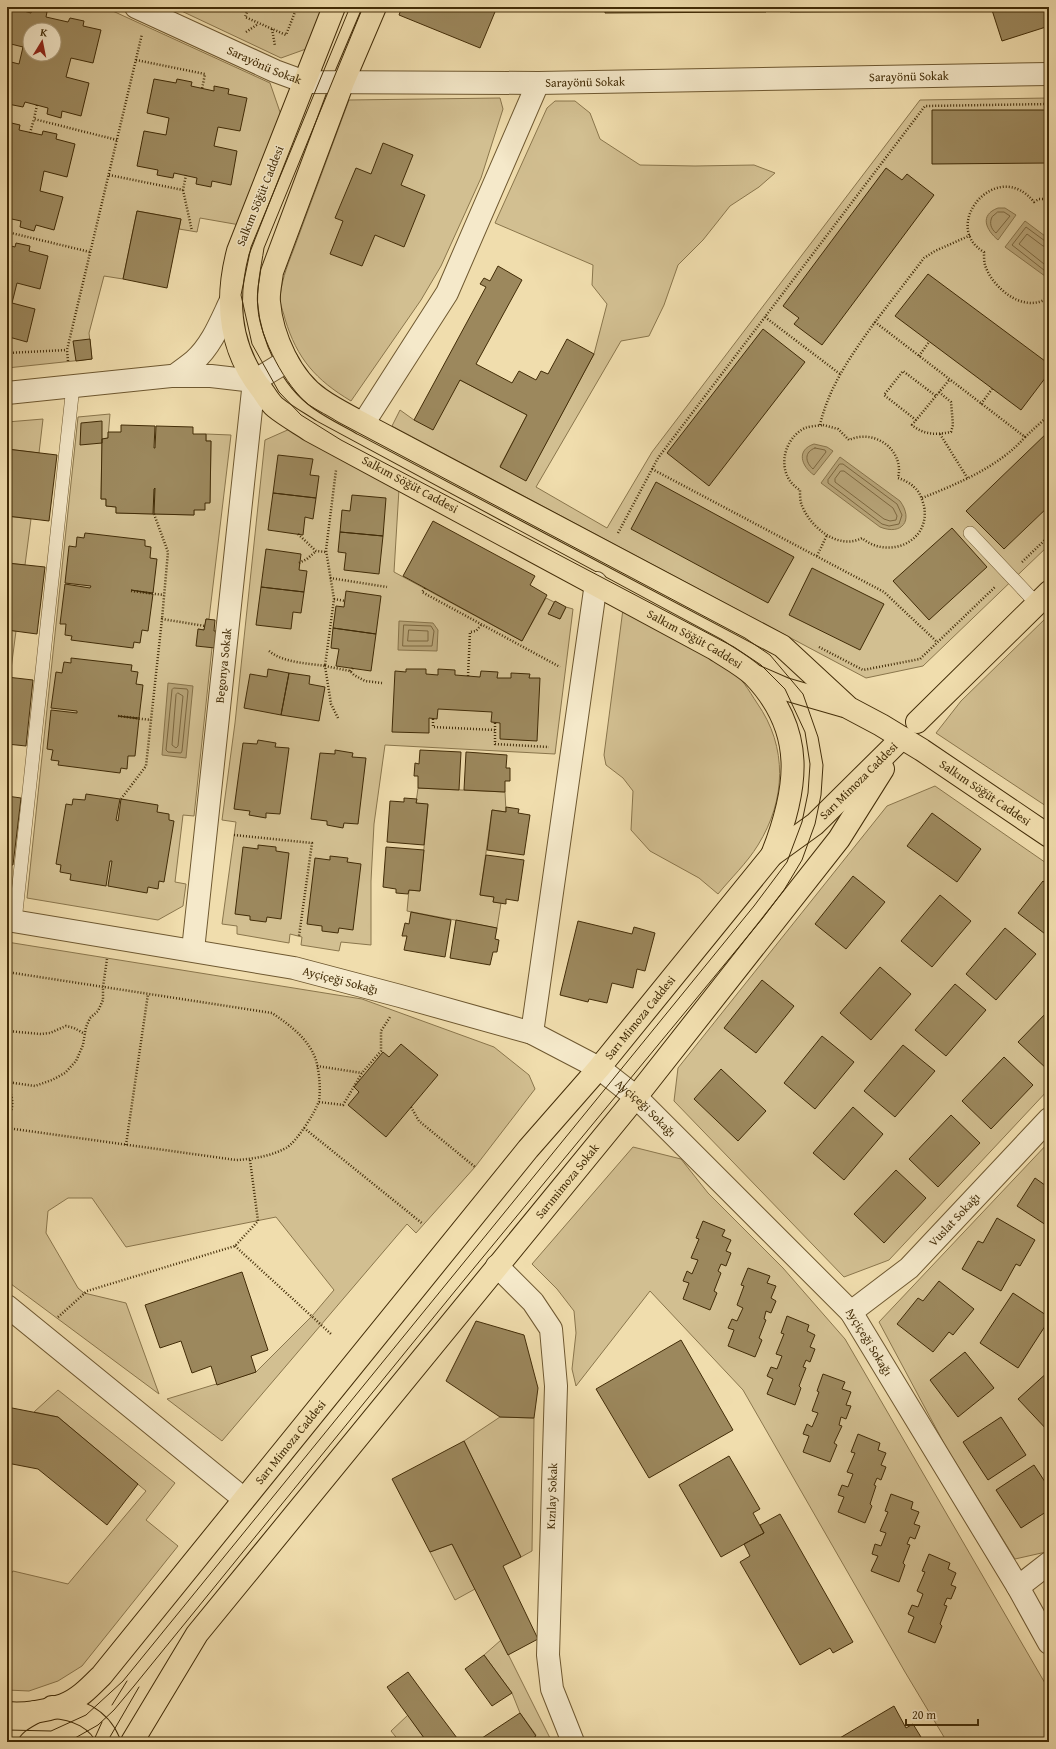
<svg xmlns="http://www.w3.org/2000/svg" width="1056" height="1749" font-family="'Gentium Book Plus',serif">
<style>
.green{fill:#d2bf91;stroke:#8a764c;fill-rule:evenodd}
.water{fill:#b5a175;stroke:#877249}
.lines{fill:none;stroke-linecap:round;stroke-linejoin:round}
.shore{stroke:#7c663e;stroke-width:1}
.building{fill:#9c885d;stroke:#422c07;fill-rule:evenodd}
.service-casing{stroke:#6e5830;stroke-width:14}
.minor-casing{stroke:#6e5830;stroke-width:24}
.tertiary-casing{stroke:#6e5830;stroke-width:24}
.primary-casing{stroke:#422c07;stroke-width:24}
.path{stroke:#422c07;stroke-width:2.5;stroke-dasharray:1 2;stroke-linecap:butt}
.service{stroke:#f5e9ca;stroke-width:13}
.minor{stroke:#f5e9ca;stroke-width:22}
.tertiary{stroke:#f5e9ca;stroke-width:22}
.primary{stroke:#f0ddad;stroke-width:22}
.tram{stroke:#422c07;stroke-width:1}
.labels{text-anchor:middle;stroke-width:3;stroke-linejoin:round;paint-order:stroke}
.street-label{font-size:12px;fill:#422c07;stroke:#f5e9ca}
</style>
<rect width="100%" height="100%" fill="#f0ddad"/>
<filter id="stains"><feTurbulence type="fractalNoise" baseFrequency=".005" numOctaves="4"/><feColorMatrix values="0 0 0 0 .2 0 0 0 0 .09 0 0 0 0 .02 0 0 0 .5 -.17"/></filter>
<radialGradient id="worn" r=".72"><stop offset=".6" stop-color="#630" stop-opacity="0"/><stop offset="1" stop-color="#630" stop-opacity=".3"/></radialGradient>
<path class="green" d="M7 7H104L270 83 281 115 240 225 200 218 197 232 179 229 181 219 137 211 123 279 104 276 89 333 92 359 7 368ZM30 30H54V54H30Z
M173 7H323L306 49 281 58Z
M500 98 503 109 481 178 441 266 421 300 351 401C316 380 297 359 285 319 284 314 281 307 280 301 280 285 287 266 293 251L349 100Z
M1049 98V545L923 666 866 678 392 426 400 410 414 420 460 380 527 415 500 466 526 480 594 354 607 304 592 285 593 265 495 223 547 108 555 101H575L590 113 600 139 640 165 695 166 754 165 775 173 759 187 730 206 703 240 678 265 664 305 649 336 621 341 536 487 607 528 652 452 920 100Z
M110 414 108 438 102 439 101 499H106V506L116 507V513L153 514 154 489 155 488V514L194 515V510L205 503 210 502 211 441H206V434L231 435 209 619H206L204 630 198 629 212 648 194 816 183 815 175 882 186 884 183 906 158 920 27 898 78 417Z
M43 419 39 453 7 449V422Z
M292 428 399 489 394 572 522 641 546 598 554 602 549 614 560 619 566 607 573 609 555 754 385 745 374 824 371 881V945L341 942 339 951 301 945 302 937 290 934 289 943 237 934V926L222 924 236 822 222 820 235 723 265 440Z
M7 516 31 519 25 565 7 563Z
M623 609C647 622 671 635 694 649 706 655 719 660 729 668 741 676 749 691 757 703 788 747 786 800 758 845 747 863 731 878 718 894L699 878 650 851 631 830 633 791 623 778 606 765 604 755Z
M1049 615V808L936 733 961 701Z
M7 630 16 631 10 677H7Z
M935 786 1049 865V1089L889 1260 844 1277 674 1101 678 1068 887 806Z
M418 788 505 792 506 812 492 810 480 895 494 897 493 902 501 903 497 928 407 911 409 890 420 891 428 805 416 803Z
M7 942 362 999 494 1047 529 1075 535 1089 475 1167 416 1233 407 1224 222 1441 167 1399 256 1372 312 1316 334 1290 276 1217 126 1247 92 1198H68L48 1211 46 1233 78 1288 84 1293 126 1303 159 1394 7 1281Z
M1049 1142V1549L1046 1552 1015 1559 946 1447 879 1322Z
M633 1147 681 1159 708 1193 783 1268 845 1339 1049 1690V1742H947L905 1672 743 1390 650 1291 576 1386 572 1369 576 1333 574 1311 557 1289 532 1264Z
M58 1390 175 1483 146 1520 178 1546 82 1666 58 1681 29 1691 7 1690V1579L13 1571 68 1584 146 1491 58 1417 34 1412Z
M500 1417 534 1418 532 1551 521 1557 464 1441Z
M452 1544 475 1589 455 1600 430 1552Z
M501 1640 552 1742H526L536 1735 520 1713 512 1693 484 1655Z
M408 1715 427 1742H400L391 1731Z"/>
<path class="water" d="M998 208H1005L1016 215 998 240C986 230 979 215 998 208Z
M1025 221 1049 239V279L1005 247Z
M814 444 827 447 833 451 814 475C801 466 796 450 814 444Z
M840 457 900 501C914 520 902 536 880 527L821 483Z
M399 621 433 623 438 630 437 651 398 650Z
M168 683 193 686 186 758 162 755Z"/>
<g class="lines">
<path class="shore" d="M998 212H1004L1010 216 996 233C991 229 989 223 992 217Z
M1049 242 1045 241 1026 227 1012 245 1049 274
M1049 247 1043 246 1027 234 1019 244 1049 268
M815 448 825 450 826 452 813 469C805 462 804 452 815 448Z
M840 464H843L897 504 902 515 899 524 889 526 882 524 828 483V480Z
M841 471H844L893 508 897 516 896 520 890 521 884 519 835 482V479Z
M404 625 431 626 434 631 432 646H403Z
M409 630 428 631V641H408Z
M174 688 187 689 188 691 182 751 181 753 168 752 166 750 172 690Z
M178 693 183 696 178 746 176 748 172 745 176 695Z"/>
</g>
<path class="building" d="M9 7 31 13 32 8 47 12 46 17 68 22 70 18 84 21 83 26 101 30 93 63 71 58 66 77 89 83 81 116 62 111 61 118 47 114 48 108 25 102 23 107 8 104 10 99 7 98V61L19 64 23 47 7 43V16ZM30 30H54V54H30Z
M402 7H497L480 48 399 15Z
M605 7H766V12L605 13Z
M790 7H952V11L790 12Z
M991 7H1049V26L1002 41Z
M154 79 176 83 177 79 192 82 191 86 214 91V86L229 89 228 94 247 98 240 131 218 127 214 146 237 151 231 185 212 181 211 187 196 184 197 178 174 173 173 178 157 175 158 170 137 166 144 131 166 135 169 118 147 113Z
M932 110H1049V163L932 164Z
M7 122 20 125 19 130 42 135 43 131 57 134 56 139 75 144 67 177 44 171 40 191 63 197 54 230 36 225 34 231 20 227 21 221 7 218Z
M383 143 413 155 401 185 425 195 404 247 375 235 362 266 330 254 343 221 335 218 356 168 371 174Z
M886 168 902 180 907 174 934 195 822 345 794 324 799 318 783 306Z
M137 211 181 219 167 288 123 279Z
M16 243 30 246 29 251 48 256 40 289 17 283 12 303 35 309 27 342 9 337 7 343V245L15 247Z
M498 266 522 280 476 364 512 383 519 371 536 380 541 371 548 374 567 339 594 354 526 481 500 467 527 415 460 380 433 430 414 420 486 287 480 284 484 278 490 281Z
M928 274 1049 364V373L1021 410 895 316Z
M763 329 805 362 709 486 667 453Z
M90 339 92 359 76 361 73 341Z
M102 421V443L80 445 81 423Z
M121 425 155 426 154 448H155L156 426 193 427V434H206V441H211L210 503H205V510H194V515L154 514 155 488 154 489 153 514 116 513V507L106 506V499H101L102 439 108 438V432H121Z
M1049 431V506L1004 549 966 511Z
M7 449 57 455 49 521 7 516Z
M278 455 313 459 310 475 319 476 316 498 273 493Z
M656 482 794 557 768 603 631 529Z
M273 493 316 498 313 519 305 517 303 535 268 530Z
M352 495 386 498 383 536 340 532 342 510 350 511Z
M433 521 535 576 530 585 547 595 522 641 403 576Z
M952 528 987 567 929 620 893 581Z
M340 532 383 536 379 574 344 570 346 553 338 552Z
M85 533 145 540V546L151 547 150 558 157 559 153 593 131 590 153 594 148 631 142 630 140 643 134 642 133 648 71 640 72 636 65 635 66 624H60L65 584 90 588 91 586 65 583 69 546 76 547 77 537 84 538Z
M266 549 301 554 299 570 307 571 304 592 261 587Z
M7 563 45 567 37 634 7 630Z
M812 568 884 604 860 650 789 615Z
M261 587 304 592 301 613 293 612 291 629 256 625Z
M346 591 381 596 376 634 333 628 336 606 344 607Z
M555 601 566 607 560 619 548 614Z
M206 619 215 620 214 631H217L215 648 196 646 198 629 204 630Z
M333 628 376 634 371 671 336 666 339 649 331 648Z
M71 658 132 665 131 671 138 672 136 684 143 685 139 718 118 716 139 719 135 756H128L127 769 121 768 120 773 58 765 59 761 51 760 53 750 47 749 51 710 77 713V711L51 708 56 672 62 673 64 662 71 663Z
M268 669 289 673 281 715 244 708 250 674 267 677Z
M406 669H426V674L438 675V669L455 670V675L480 677 481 671 498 672 497 678H511V673L530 674 529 678H540L537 741 500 739V723L491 722 492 712 438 709 437 719 429 718V733L392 732 395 671 406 672Z
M289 673 310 676 309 684 325 687 319 721 281 715Z
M7 677 33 680 26 746 7 744Z
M258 740 276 743 275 747 289 748 280 814 266 813V818L249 815 250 811 234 809 243 743 257 744Z
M335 750 353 753 352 757 366 758 358 824 344 823 343 828 327 825V821L311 819 320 753 335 754Z
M420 750 461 752 459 790 418 788V776H414L415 763 419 764Z
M466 752 507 755 506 768H510V781H505V792L464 790Z
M86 794 120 799 116 820 118 821 121 799 158 805 157 812 169 814V820L174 821 164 882 159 881 158 889 148 887 147 893 108 886 112 861H110L106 886 70 880 71 874 60 872 61 865 56 864 66 804 72 805 73 799 85 800Z
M7 796 21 798 13 865 7 864Z
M404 798 417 799 416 803 428 804 424 845 387 842 390 801 404 802Z
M506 807 519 809 518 813 530 815 524 855 487 850 492 810 506 812Z
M932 813 981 849 957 882 907 846Z
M258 845 276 847V851L289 853 281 919 267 917 266 922 250 920V916L235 914 243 847 258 849Z
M386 847 424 850 420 891 409 890 408 894 396 893V889L383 887Z
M486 855 524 860 518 901 506 899V904L493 902 494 897 480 895Z
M330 856 348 858 347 862 361 864 353 930 339 928 338 933 322 931V926L307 924 315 858 330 860Z
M853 876 885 902 846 949 815 924Z
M1043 881 1049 886V937L1018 913Z
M940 895 971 921 932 967 901 941Z
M411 912 451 920 445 957 404 950 407 936H402L405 923 409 924Z
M456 920 497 928 495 939 499 940 497 952H493L490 965 450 958Z
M578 921 632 934 634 927 655 933 645 971 637 969 633 988 612 983 607 1003 589 999 588 1002 560 995Z
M1005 928 1036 954 996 1000 966 974Z
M880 967 911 994 871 1040 840 1013Z
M762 980 794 1006 756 1053 724 1028Z
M955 984 986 1010 946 1056 915 1030Z
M1049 1010V1068L1048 1070 1018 1042Z
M822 1036 854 1062 815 1109 784 1083Z
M401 1044 438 1075 386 1137 348 1105 359 1092 354 1087 383 1052 389 1057Z
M903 1045 935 1071 895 1117 864 1091Z
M1004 1057 1033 1085 991 1129 962 1101Z
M721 1069 766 1111 738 1141 694 1099Z
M853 1107 883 1134 844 1180 813 1153Z
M951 1115 980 1143 938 1187 909 1159Z
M896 1170 926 1198 884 1243 854 1214Z
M1035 1178 1049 1188V1227L1017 1206Z
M997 1218 1035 1240 1020 1266 1016 1264 1001 1291 962 1269 978 1241 983 1243Z
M703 1221 725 1230 722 1236 731 1240 726 1251 731 1253 726 1266 721 1264 718 1271 721 1273 714 1291 717 1293 710 1310 683 1299 689 1283 683 1281 687 1271 692 1274 698 1260 691 1258 699 1239 696 1238Z
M748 1268 770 1276 767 1283 776 1286 771 1298 776 1301 771 1313 766 1311 764 1319 766 1320 759 1338 762 1340 755 1357 728 1346 734 1330 728 1328 732 1319 737 1321 743 1308 737 1305 744 1286 741 1285Z
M242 1272 268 1350 251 1356 256 1372 217 1385 211 1366 192 1373 181 1341 160 1348 145 1305Z
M939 1281 974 1309 953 1335 949 1332 933 1352 897 1324 918 1298 923 1301Z
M1013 1293 1049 1317V1320L1018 1368 980 1343Z
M787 1316 809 1325 807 1331 815 1335 810 1347 815 1349 810 1362 806 1360 803 1367 806 1368 799 1386 801 1388 795 1405 767 1394 773 1379 767 1376 771 1367 777 1369 782 1356 776 1354 784 1334 781 1333Z
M476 1321 524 1335 538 1388 534 1418 500 1417 446 1381Z
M681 1340 733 1430 649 1478 596 1389Z
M965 1352 994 1388 958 1417 930 1380Z
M1049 1371V1432L1018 1399Z
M823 1374 845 1382 842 1389 851 1392 846 1405 851 1406 846 1419 841 1417 839 1425 842 1426 834 1443 837 1445 830 1462 803 1452 809 1436 803 1434 807 1424 812 1427 818 1413 812 1411 819 1392 817 1391Z
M7 1407 58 1417 138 1484 107 1525 38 1469 7 1463Z
M1001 1417 1026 1455 988 1480 963 1442Z
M858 1434 880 1443 878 1450 886 1453 881 1465 886 1467 881 1480 877 1478 874 1485 876 1486 870 1504 872 1506 865 1523 838 1512 844 1497 838 1495 842 1485 848 1487 853 1474 847 1472 855 1453 851 1452Z
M464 1441 521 1557 503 1566 538 1639 508 1655 452 1544 430 1552 392 1479Z
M729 1456 760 1509 753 1513 764 1533 721 1557 679 1485Z
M1034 1465 1049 1488V1510L1021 1528 996 1490Z
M891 1494 913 1502 911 1509 919 1512 914 1524 920 1526 915 1539 910 1537 907 1544 910 1545 903 1563 905 1565 899 1582 871 1571 878 1556 872 1554 875 1544 881 1546 886 1533 880 1531 888 1512 885 1511Z
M780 1514 853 1642 833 1653 830 1648 800 1665 740 1562 750 1556 744 1544 764 1533 760 1525Z
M929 1554 950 1563 948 1569 956 1573 951 1585 956 1587 951 1599 947 1598 944 1605 947 1606 940 1624 942 1626 935 1643 908 1632 914 1617 908 1614 912 1605 918 1607 923 1594 917 1591 925 1572 922 1571Z
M484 1655 512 1693 492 1706 465 1669Z
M408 1672 427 1698 460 1742H427L387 1687Z
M894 1706 906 1728 913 1724 924 1742H833Z
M520 1713 536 1736 526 1742H476Z"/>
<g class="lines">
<g class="service-casing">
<path id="service" d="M970 533 1037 604
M15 921 73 386"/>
</g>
<g class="minor-casing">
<g id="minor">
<path id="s1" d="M136 7 275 71 305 82 538 83 1049 74"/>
<path d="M363 424 447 293 538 83"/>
<path id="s2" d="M7 920 294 968 400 996 532 1033 599 1068 636 1097 851 1312 1018 1587 1049 1643"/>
<path id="s3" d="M193 950 254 381"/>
<path d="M532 1033 596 583"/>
<path d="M497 1266 533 1302 551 1329 556 1386 548 1655 552 1689 573 1742"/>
<path d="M7 1306 244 1499"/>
<path id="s4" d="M851 1312 909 1268 1049 1119"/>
<path d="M1018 1587 1049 1563"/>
</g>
</g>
<g class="tertiary-casing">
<path id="tertiary" d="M174 376C181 371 188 366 194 361 212 345 221 321 231 300
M7 393 171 376H211L254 381 287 361"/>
</g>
<g class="primary-casing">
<g id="primary">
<path id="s5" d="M334 7 238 251C225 300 229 349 262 390 266 396 270 403 275 407 286 416 299 423 311 431L715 649C727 657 742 665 753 675 807 731 798 789 772 855"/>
<path id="s6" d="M375 7 343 82 272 272C271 281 268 293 269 302 272 337 291 379 320 399 334 409 349 416 363 424L782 646 849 708 881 725 922 750 1049 836"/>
<path d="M755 676 785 689 844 706"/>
<path d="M917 722 1049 592"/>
<path d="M52 1707C76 1708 99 1718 109 1742"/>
<path id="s7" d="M7 1713C24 1715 46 1711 63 1705 78 1700 91 1686 102 1675L528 1149 599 1068 772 855 815 824 902 738"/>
<path d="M7 1737C12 1724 24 1718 35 1712"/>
<path id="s8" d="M132 1742 197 1634 636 1097 839 839 883 769"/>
</g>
</g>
<path class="path" d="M249 7 245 17 286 35 297 7
M272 29 275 46
M246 32 258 24
M136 60 205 74 202 89
M37 105 34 119 117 140
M30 133 34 119
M109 175 183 190 186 175
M183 190 192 231
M1049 199H1039L1034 202C997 156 939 226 984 252 984 256 984 261 985 265 992 287 1022 313 1046 299L1049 302
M7 228 9 218
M7 232 90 252
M765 317 840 374
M7 353 67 350
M919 356 929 342
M68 361 67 350 142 34
M939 392 951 402 953 425 951 432C936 435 924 435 912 425L950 379
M981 404 992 389
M916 420 884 395 903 371 936 396
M820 425C829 386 852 354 875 322
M823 425 838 429 849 440C874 428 905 450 898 478 904 480 910 483 914 487 920 492 922 499 924 506 931 542 888 560 862 538 837 551 808 525 801 503 800 499 800 494 800 490 776 476 781 440 805 428 810 426 817 426 823 425Z
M940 434 968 479
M1025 437 1049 415
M652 469 884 592 937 642
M922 498C957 484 999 467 1025 437L875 322 924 258 935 251 971 235
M154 514 168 552 162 619
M618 533 658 458 925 106 1049 104
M298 534 316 551 326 552
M817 556 827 535
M1022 562 1049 536
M299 563 307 559 316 551
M330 578 387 587
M425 588 422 592 560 667
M131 591 164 595
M334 599 345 601
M819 647 863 670 920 659 995 587
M269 651C284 663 307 663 325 666L334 599 326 550 336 470
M350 671 353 668
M468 676 470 632 476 631 482 624
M118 716 151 720
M338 718 331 704 325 666 350 671 354 675 365 681 382 683
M433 719V727L495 730V744L549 747
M495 730V723
M121 799 146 766 162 619 205 626
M234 835 312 843 299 936
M7 972 272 1013C288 1024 304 1035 313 1053 319 1063 321 1089 319 1101 316 1111 296 1143 286 1148 271 1156 254 1159 236 1160L7 1128
M7 1031 41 1034 50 1033 66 1026 74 1028 85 1034
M317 1066 362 1073
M7 1082 35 1086 52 1080 65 1073 76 1061 83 1045 86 1027 90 1018 98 1011 103 1000V987L107 959
M7 1086C14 1097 14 1109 7 1120
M319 1102 343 1105 362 1073 381 1051V1031L390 1017
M411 1107 419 1121 475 1167
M304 1128 423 1224
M126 1145 148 994
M235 1246 331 1334
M58 1317 87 1291 235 1246 258 1221 250 1160"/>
<use href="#service" class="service"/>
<use href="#minor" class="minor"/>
<use href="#tertiary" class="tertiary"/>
<use href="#primary" class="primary"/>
<path class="tram" d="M112 1705 127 1681
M7 1730 51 1731 86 1715 123 1681 754 906 787 862 802 822 808 793 810 764 805 732 785 689 761 665 734 647 341 440 301 415 279 392 252 344 241 295 251 247 350 7
M68 1742 98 1725 114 1710 134 1686 455 1291 762 919 784 890 802 860 815 824 821 795 823 765 818 737 803 694 770 655 745 638 338 422C329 416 318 411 309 405 286 387 260 338 258 309 256 289 261 268 264 248L363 7
M93 1742 102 1722
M107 1742 139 1687"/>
</g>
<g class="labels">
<g class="street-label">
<text dy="4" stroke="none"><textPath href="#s1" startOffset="141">Sarayönü Sokak</textPath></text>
<text dy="4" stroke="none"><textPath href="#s1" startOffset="789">Sarayönü Sokak</textPath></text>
<text dy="4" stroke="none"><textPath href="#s1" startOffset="465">Sarayönü Sokak</textPath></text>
<text transform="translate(260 196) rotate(-68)" y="4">Salkım Söğüt Caddesi</text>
<text dy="4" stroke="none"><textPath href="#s5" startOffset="586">Salkım Söğüt Caddesi</textPath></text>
<text dy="4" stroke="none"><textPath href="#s5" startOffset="910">Salkım Söğüt Caddesi</textPath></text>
<text dy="4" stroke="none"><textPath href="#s3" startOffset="286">Begonya Sokak</textPath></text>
<text dy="4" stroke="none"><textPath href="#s7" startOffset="1280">Sarı Mimoza Caddesi</textPath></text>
<text dy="4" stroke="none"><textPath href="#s6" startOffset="1203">Salkım Söğüt Caddesi</textPath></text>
<text dy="4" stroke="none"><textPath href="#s2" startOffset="339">Ayçiçeği Sokağı</textPath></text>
<text dy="4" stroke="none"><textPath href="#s7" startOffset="956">Sarı Mimoza Caddesi</textPath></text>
<text dy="4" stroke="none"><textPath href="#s2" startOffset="675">Ayçiçeği Sokağı</textPath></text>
<text dy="4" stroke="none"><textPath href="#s8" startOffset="711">Sarımimoza Sokak</textPath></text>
<text dy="4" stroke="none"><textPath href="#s4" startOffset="139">Vuslat Sokağı</textPath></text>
<text dy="4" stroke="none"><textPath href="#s2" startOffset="999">Ayçiçeği Sokağı</textPath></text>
<text dy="4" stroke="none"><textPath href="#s7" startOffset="406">Sarı Mimoza Caddesi</textPath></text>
<text transform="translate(552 1496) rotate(-88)" y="4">Kızılay Sokak</text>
</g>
</g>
<rect width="1056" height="1749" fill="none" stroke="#f0ddad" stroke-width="24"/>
<rect x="8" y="8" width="1040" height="1733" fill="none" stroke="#422c07" stroke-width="2"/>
<rect x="12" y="12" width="1032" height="1725" fill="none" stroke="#422c07"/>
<g transform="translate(42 42) rotate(10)"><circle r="19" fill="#f5e9ca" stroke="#ad9d7c"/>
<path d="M0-3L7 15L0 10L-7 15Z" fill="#8f2418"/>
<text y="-6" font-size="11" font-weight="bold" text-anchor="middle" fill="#422c07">K</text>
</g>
<path d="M906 1719v6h72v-6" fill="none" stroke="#422c07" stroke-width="2"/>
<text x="912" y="1719" font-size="12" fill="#422c07" stroke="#f5e9ca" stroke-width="3" paint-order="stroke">20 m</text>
<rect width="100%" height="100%" filter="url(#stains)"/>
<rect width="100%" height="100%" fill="url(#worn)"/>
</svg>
